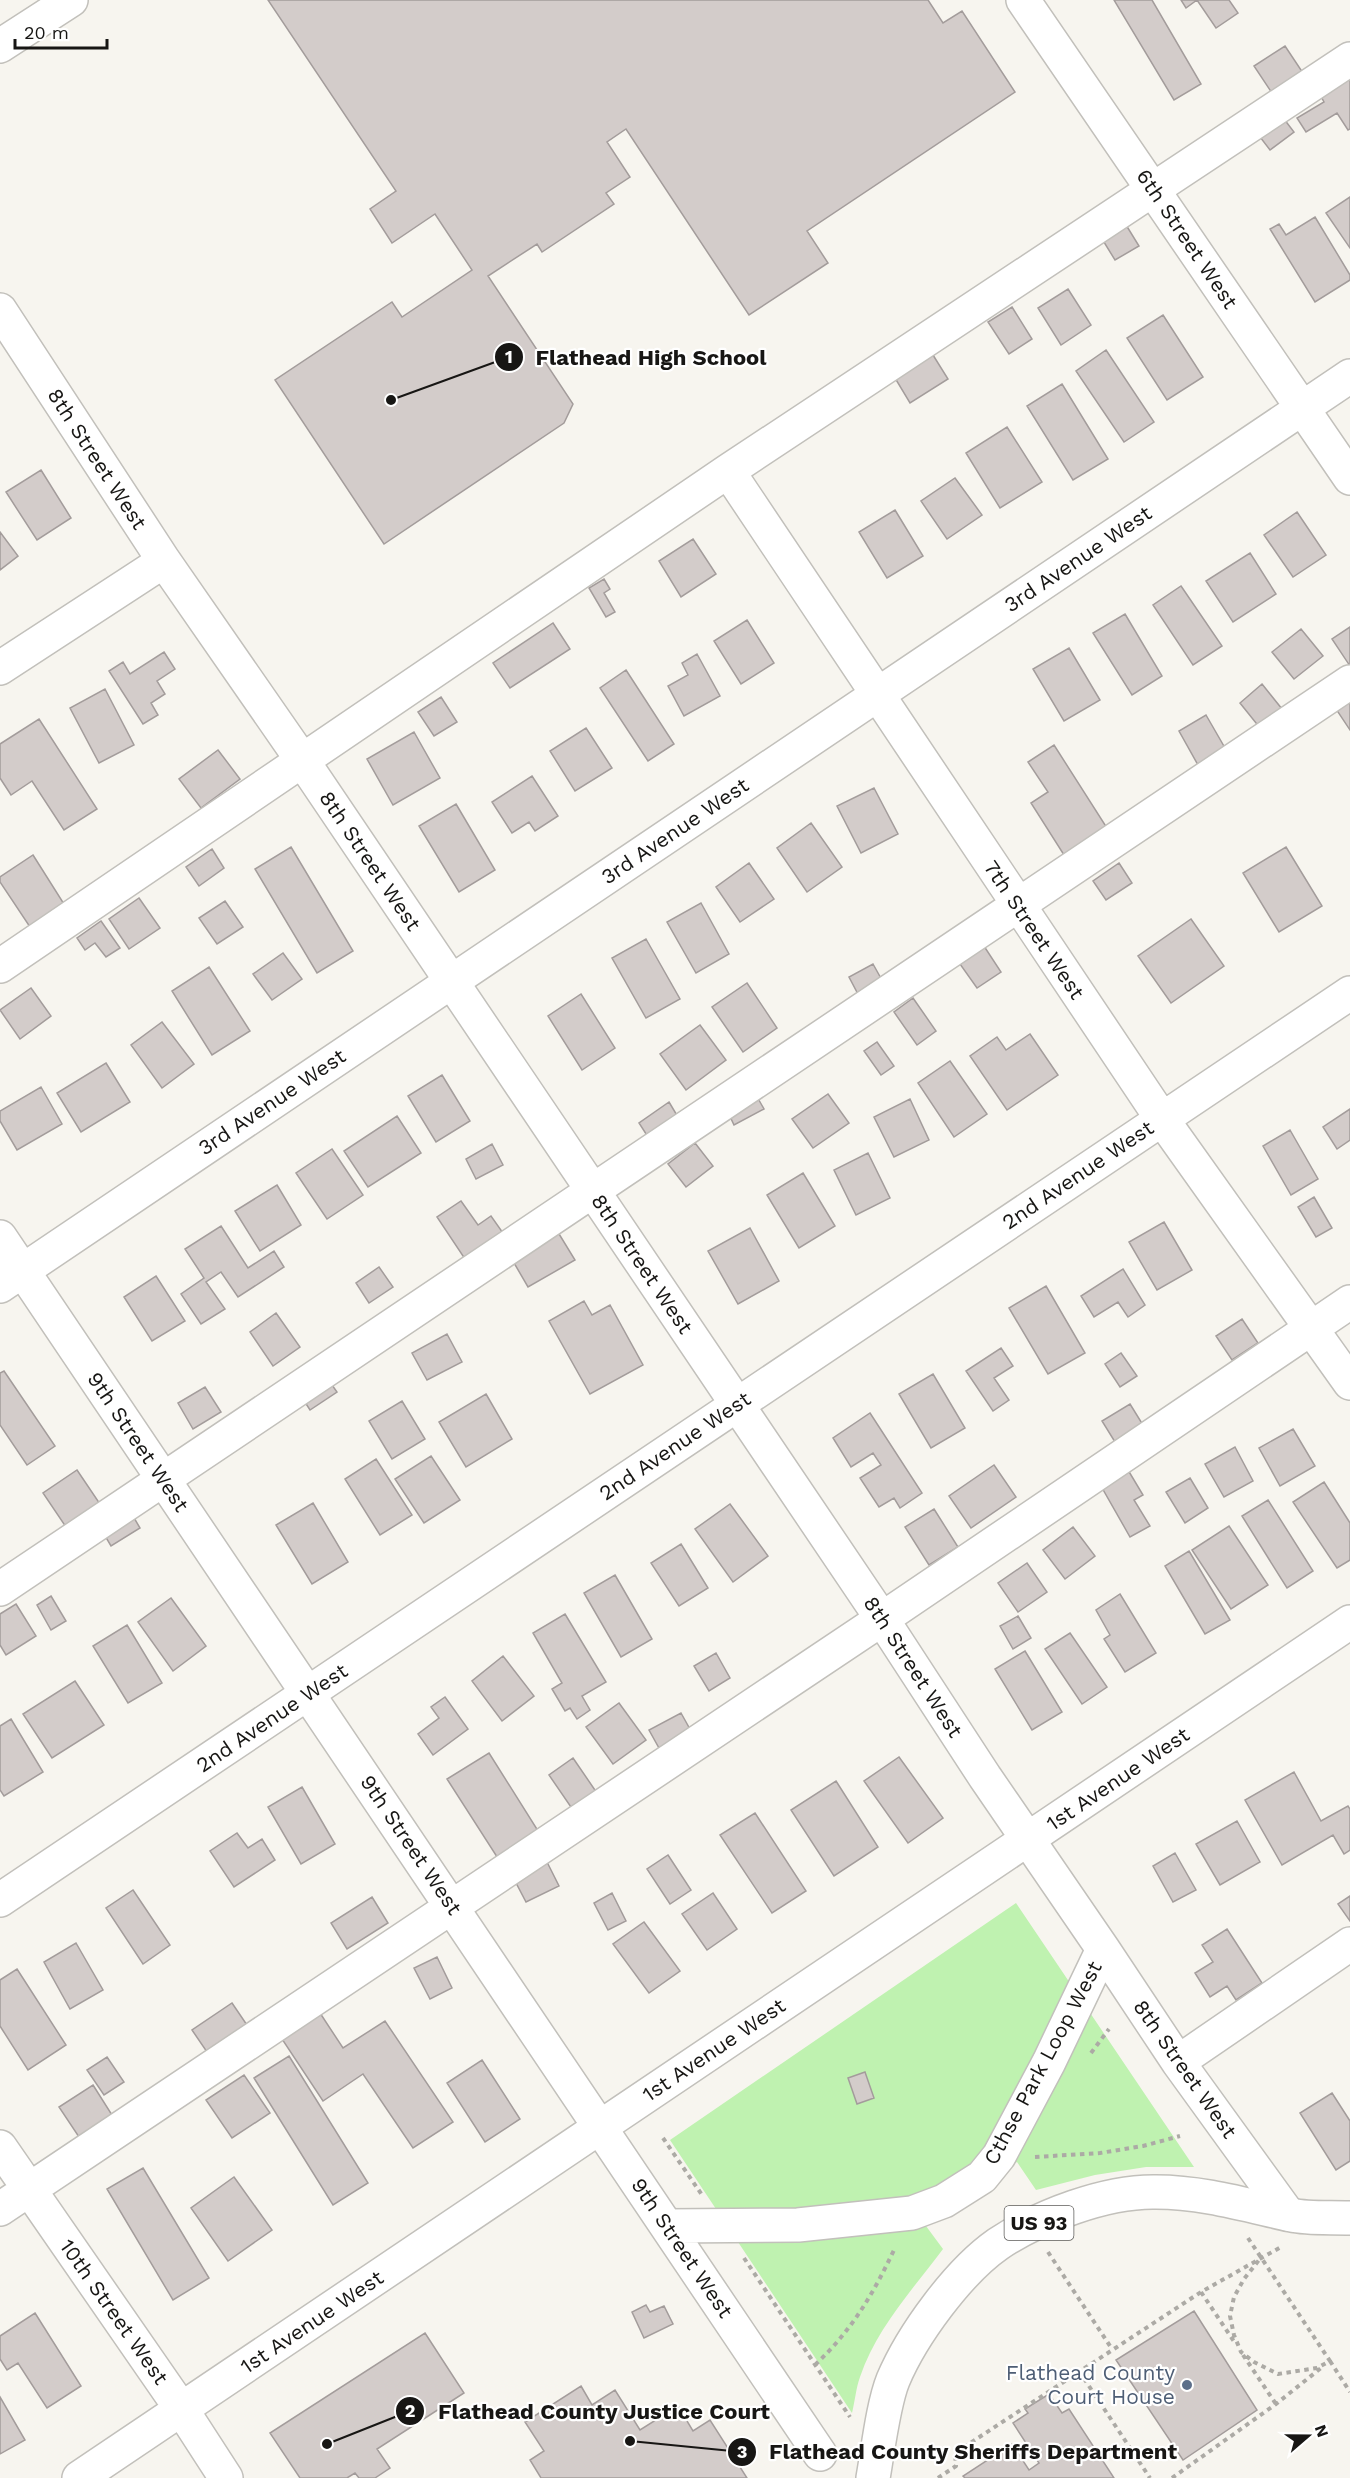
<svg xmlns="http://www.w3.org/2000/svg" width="1350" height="2478" font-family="'Work Sans',sans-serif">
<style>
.green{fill:#bff2b0}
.building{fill:#d3ccca;stroke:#a39c9b;stroke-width:1.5}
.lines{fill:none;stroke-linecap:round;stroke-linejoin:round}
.minor-casing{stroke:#c2c0bb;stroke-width:36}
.major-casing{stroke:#c2c0bb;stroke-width:36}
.path{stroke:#acaaa5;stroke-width:4;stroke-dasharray:4.5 4.5;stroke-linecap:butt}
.minor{stroke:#fff;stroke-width:33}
.major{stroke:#fff;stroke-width:33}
.service-dot{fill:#5c6f8a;stroke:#fff;stroke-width:2}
.labels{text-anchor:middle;stroke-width:4.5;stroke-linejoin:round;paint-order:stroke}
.shield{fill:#fff;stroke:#5d5c5a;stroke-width:1.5}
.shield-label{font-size:20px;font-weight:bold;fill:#171614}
.street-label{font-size:21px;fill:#171614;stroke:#fff}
.service-label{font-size:21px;fill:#4e5e75;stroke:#fff;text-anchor:end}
.leader{fill:none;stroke:#171614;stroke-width:2}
.callout-dot{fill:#171614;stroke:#fff;stroke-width:2}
.mark-label{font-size:18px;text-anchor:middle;font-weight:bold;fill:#fff}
.callout-label{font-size:22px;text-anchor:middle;font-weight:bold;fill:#171614;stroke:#fff;stroke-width:4.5;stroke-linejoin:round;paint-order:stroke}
</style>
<rect width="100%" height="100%" fill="#f7f5ef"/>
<path class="green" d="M1016 1903 1194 2167H1146L1095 2175 1036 2190 1017 2162 923 2222 943 2249C913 2289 876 2329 860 2377 856 2388 855 2401 852 2413L670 2140Z"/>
<path class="building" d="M268 0H928L943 23 962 11 1015 92 807 231 828 263 749 315 626 129 607 142 630 177 606 193 614 204 542 252 537 244 488 276 573 404 564 423 384 544 275 380 392 302 402 317 472 270 435 214 392 243 370 209 396 191Z
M1114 0H1152L1201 84 1174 100Z
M1181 0H1229L1238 13 1216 28 1197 0 1186 8Z
M1285 46 1303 73 1272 93 1254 66Z
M1350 71V129L1348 130 1337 113 1306 132 1297 118 1324 102 1318 91Z
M1284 119 1294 132 1270 150 1260 137Z
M1350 197V248L1326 213Z
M1315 217 1350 275V280L1315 302 1270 229 1279 224 1286 235Z
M1123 220 1139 246 1115 260 1099 234Z
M1068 289 1091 325 1061 345 1038 308Z
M1012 307 1032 339 1009 354 988 322Z
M1163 315 1203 377 1167 400 1127 338Z
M1106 350 1154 422 1124 442 1076 371Z
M933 355 948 379 910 403 895 378Z
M1062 384 1108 459 1073 480 1027 406Z
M1007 427 1042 482 1000 508 966 453Z
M41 470 71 518 37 540 6 492Z
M955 478 982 515 947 539 921 501Z
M895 510 923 556 887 578 859 532Z
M1297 512 1326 555 1293 577 1264 535Z
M0 532 18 556 0 570Z
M693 539 716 574 681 597 659 561Z
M1250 553 1276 594 1233 622 1206 581Z
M604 579 610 589 604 593 615 612 606 617 589 588Z
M1181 586 1222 646 1193 665 1153 605Z
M1125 614 1162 676 1132 695 1093 633Z
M747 620 774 663 741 684 714 641Z
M553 623 570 649 510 688 493 663Z
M1350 627V666L1332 639Z
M1301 629 1323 656 1294 679 1272 652Z
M1069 648 1100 700 1064 721 1033 669Z
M164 652 175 669 157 681 165 694 151 703 158 715 143 724 109 671 123 662 130 674Z
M697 654 720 696 684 716 668 686 688 675 682 663Z
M626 670 674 744 648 761 600 688Z
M1262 684 1282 709 1260 728 1240 703Z
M105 689 134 745 99 763 70 708Z
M1350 695V730L1334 706Z
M441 697 457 722 434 736 418 712Z
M1206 715 1225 748 1198 765 1179 731Z
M39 719 97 809 64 830 32 781 11 795 0 778V744Z
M586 728 612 768 575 791 550 751Z
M414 732 440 778 393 805 367 759Z
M1054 745 1107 828 1064 855 1031 803 1048 792 1028 762Z
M218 750 240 779 201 808 179 779Z
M532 776 558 816 535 831 529 822 512 833 492 802Z
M874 788 898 834 861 853 837 806Z
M456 804 495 870 459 892 419 826Z
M811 823 842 867 807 892 777 848Z
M291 847 353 951 317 973 255 869Z
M1286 847 1322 906 1279 932 1243 873Z
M212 849 224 868 199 886 186 867Z
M33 855 64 904 30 927 0 882V877Z
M749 863 774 899 740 922 716 887Z
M1119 863 1132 883 1106 900 1093 881Z
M139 898 160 928 129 949 109 919Z
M225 901 243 927 217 944 199 918Z
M701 903 729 954 696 973 667 922Z
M1191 919 1224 966 1171 1003 1138 956Z
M101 921 120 948 106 957 95 943 85 950 77 938Z
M646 939 680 999 646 1018 612 958Z
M980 940 1001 972 977 988 955 957Z
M283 953 302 979 272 1000 253 974Z
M873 964 883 982 859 996 849 977Z
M209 967 250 1031 212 1055 172 991Z
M747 983 777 1028 743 1052 712 1007Z
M31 988 51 1016 20 1039 0 1010Z
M581 994 615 1048 582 1070 548 1016Z
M913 998 936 1031 917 1045 894 1012Z
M162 1022 194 1064 162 1088 131 1045Z
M700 1025 726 1060 686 1090 660 1054Z
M1030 1034 1058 1075 1007 1110 970 1056 997 1037 1006 1050Z
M877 1042 894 1066 881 1075 864 1051Z
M950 1061 987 1114 954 1137 918 1083Z
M106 1063 130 1102 81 1132 57 1093Z
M442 1075 470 1121 436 1142 408 1096Z
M41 1087 62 1124 17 1150 0 1121V1111Z
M828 1094 849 1123 813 1148 792 1119Z
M756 1095 764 1109 734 1125 727 1110Z
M910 1099 929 1140 894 1157 874 1117Z
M669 1102 678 1117 648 1137 639 1123Z
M1350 1109V1140L1337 1149 1323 1127Z
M397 1116 421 1153 368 1187 344 1151Z
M1290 1130 1318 1179 1291 1195 1263 1146Z
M695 1143 713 1166 686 1187 668 1164Z
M492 1144 503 1165 476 1179 466 1159Z
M332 1149 363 1195 327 1219 296 1173Z
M868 1153 890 1198 856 1215 834 1170Z
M803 1173 835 1226 799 1248 767 1195Z
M277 1185 301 1225 260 1251 235 1211Z
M1314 1197 1332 1228 1316 1237 1298 1207Z
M461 1201 478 1225 491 1216 503 1233 465 1259 437 1217Z
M1164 1222 1192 1270 1157 1290 1129 1242Z
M221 1226 248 1268 274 1251 284 1267 238 1297 221 1272 206 1282 225 1309 201 1324 181 1294 204 1278 185 1249Z
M750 1228 779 1281 738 1304 708 1251Z
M556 1229 575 1260 528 1287 510 1256Z
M379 1267 393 1287 369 1303 356 1283Z
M1123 1269 1145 1305 1128 1317 1118 1302 1094 1317 1081 1296Z
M156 1276 185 1321 152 1341 124 1297Z
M1046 1286 1085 1353 1048 1374 1009 1308Z
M584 1301 592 1315 610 1305 643 1365 590 1394 549 1321Z
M276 1313 300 1347 273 1366 250 1332Z
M1242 1319 1258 1343 1232 1360 1216 1336Z
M447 1334 462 1362 427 1380 412 1353Z
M1001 1348 1013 1366 994 1378 1009 1400 993 1411 966 1371Z
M1121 1353 1137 1376 1120 1387 1105 1364Z
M4 1371 55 1446 27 1465 0 1425V1373Z
M933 1374 965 1428 931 1448 899 1394Z
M325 1375 337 1392 310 1410 299 1393Z
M205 1387 221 1412 193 1429 178 1403Z
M486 1394 512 1439 466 1467 439 1422Z
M402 1401 425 1439 392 1459 369 1421Z
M1130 1404 1143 1425 1115 1442 1102 1421Z
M870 1413 922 1493 900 1508 894 1498 879 1507 860 1478 881 1465 873 1453 851 1467 833 1438Z
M1293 1429 1315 1466 1280 1486 1259 1448Z
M1235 1447 1253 1481 1224 1497 1205 1464Z
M431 1456 460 1500 424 1523 395 1479Z
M376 1459 412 1515 380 1535 345 1479Z
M994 1465 1016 1497 971 1528 949 1496Z
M77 1470 100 1504 66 1527 43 1493Z
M1128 1470 1143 1495 1134 1500 1150 1526 1130 1537 1101 1486Z
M1190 1478 1208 1508 1185 1523 1166 1492Z
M1324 1482 1350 1523V1560L1337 1568 1293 1502Z
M1268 1500 1313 1571 1287 1588 1242 1516Z
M313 1503 348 1562 312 1584 276 1525Z
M730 1504 768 1556 733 1582 695 1529Z
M934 1509 958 1547 929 1565 905 1527Z
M130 1511 140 1528 111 1546 101 1529Z
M1229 1526 1268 1585 1231 1609 1192 1550Z
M1073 1527 1095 1556 1065 1579 1043 1550Z
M681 1544 708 1588 679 1606 651 1563Z
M1189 1551 1230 1620 1205 1634 1165 1566Z
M1027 1563 1047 1592 1018 1612 998 1583Z
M615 1575 652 1639 621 1657 584 1593Z
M1120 1594 1156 1653 1125 1672 1104 1639 1110 1635 1096 1610Z
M51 1596 66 1621 51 1630 37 1605Z
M171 1598 206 1646 173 1671 138 1622Z
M16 1604 36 1636 6 1655 0 1645V1614Z
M565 1614 606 1682 582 1696 590 1710 577 1719 570 1708 565 1711 552 1689 562 1683 533 1633Z
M1018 1616 1031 1638 1013 1649 1000 1626Z
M127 1625 162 1683 128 1703 93 1646Z
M1070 1633 1107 1687 1082 1704 1045 1649Z
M1025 1651 1062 1712 1032 1730 995 1669Z
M716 1653 730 1678 709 1691 694 1666Z
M503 1656 534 1696 502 1721 472 1681Z
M75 1681 104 1725 52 1758 23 1714Z
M445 1697 468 1729 433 1755 418 1734 439 1718 431 1707Z
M619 1703 646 1740 613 1764 586 1727Z
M681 1713 691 1731 659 1748 649 1730Z
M11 1719 43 1772 4 1796 0 1790V1726Z
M489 1753 540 1834 499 1860 447 1779Z
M899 1757 943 1818 908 1843 864 1781Z
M573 1758 597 1793 573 1810 549 1775Z
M1294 1772 1321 1821 1348 1806 1350 1809V1850L1344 1854 1333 1835 1282 1865 1245 1800Z
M836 1781 878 1847 834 1876 791 1810Z
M302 1787 335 1844 301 1864 268 1807Z
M755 1813 806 1891 772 1913 720 1835Z
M1237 1821 1260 1862 1220 1885 1196 1844Z
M237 1833 248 1848 262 1839 275 1860 234 1887 210 1851Z
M1175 1853 1196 1890 1173 1902 1153 1866Z
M668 1855 691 1890 670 1904 647 1869Z
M547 1862 559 1886 526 1902 514 1879Z
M133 1890 170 1945 143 1964 106 1908Z
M612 1893 626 1921 608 1930 594 1903Z
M713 1893 737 1929 707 1950 682 1914Z
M1350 1896V1921L1338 1904Z
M372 1897 388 1923 347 1949 331 1923Z
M644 1922 680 1971 649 1993 613 1944Z
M1227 1929 1262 1983 1236 2000 1227 1986 1210 1997 1195 1973 1213 1962 1202 1945Z
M76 1943 103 1990 70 2009 44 1962Z
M437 1957 452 1988 430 1999 414 1968Z
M17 1969 66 2045 28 2070 0 2026V1980Z
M232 2003 247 2025 207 2052 192 2030Z
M320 2013 343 2048 385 2021 453 2122 413 2148 363 2074 323 2101 282 2039Z
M289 2056 368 2183 333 2205 254 2078Z
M107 2057 124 2082 104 2095 87 2070Z
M482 2060 520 2119 485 2142 447 2083Z
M865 2072 874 2098 857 2104 848 2078Z
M244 2075 270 2113 232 2138 206 2100Z
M93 2085 112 2115 79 2137 59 2107Z
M1332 2093 1350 2121V2161L1336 2170 1300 2113Z
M143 2168 209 2278 173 2300 107 2189Z
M234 2177 272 2230 228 2261 191 2208Z
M646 2305 650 2312 664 2306 673 2324 644 2338 632 2312Z
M1194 2311 1257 2410 1183 2460 1116 2360Z
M35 2313 81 2386 47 2408 18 2363 7 2370 0 2359V2336Z
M425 2333 464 2393 377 2449 390 2468 375 2478H359L355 2473 347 2478H300L270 2433Z
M581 2386 592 2405 615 2390 640 2430 678 2406 693 2431 710 2420 747 2478H541L530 2460 544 2451 525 2422Z
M1049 2394 1062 2413 1069 2409 1114 2478H965L963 2476 1012 2444 1029 2470 1039 2463 1013 2423 1028 2413 1025 2409Z
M0 2397 25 2440 0 2454Z"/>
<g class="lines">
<g class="minor-casing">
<path id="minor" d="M1023 0 1350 478
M0 46 71 0
M0 310 164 561 302 760 882 1619 985 1777 1103 1949 1178 2062 1288 2214
M728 471 1162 1119 1350 1383
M0 668 164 561
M0 966 728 471 1350 59
M0 1237 820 2454
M0 1286 1350 376
M0 1589 1350 682
M0 1900 1350 993
M1178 2062 1350 1944
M0 2147 182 2410 226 2478
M0 2209 882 1619 1350 1302
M667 2226 798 2225 912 2213 944 2201 982 2177 999 2156 1049 2062 1103 1949
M79 2478 1350 1622"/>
</g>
<g class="major-casing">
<path id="major" d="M873 2478C878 2450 883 2405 893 2380 912 2335 958 2272 998 2244 1040 2216 1106 2191 1156 2192 1202 2192 1246 2205 1291 2215 1309 2219 1331 2217 1350 2218"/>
</g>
<path class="path" d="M1091 2053 1109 2029
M663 2138 702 2195
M1035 2157 1100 2153 1143 2146 1180 2136
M1248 2238 1330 2361 1317 2368 1278 2374 1254 2362 1241 2352 1234 2335 1230 2316 1234 2297 1244 2279 1259 2260
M1048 2252 1112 2349
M744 2258 850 2417
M1201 2292 1235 2343
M1243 2355 1276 2404
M1330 2361 1350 2392
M815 2365C853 2329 873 2294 895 2248
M1079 2371 1150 2478
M938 2478 956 2466 955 2453 1201 2292 1281 2247
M1172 2478 1276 2404 1321 2368"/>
<use href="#minor" class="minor"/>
<use href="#major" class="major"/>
</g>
<circle class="service-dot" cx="1187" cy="2385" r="6"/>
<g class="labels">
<rect class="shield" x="1004.5" y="2206" width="69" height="34" rx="4.5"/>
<g class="shield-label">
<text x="1039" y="2230">US 93</text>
</g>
<g class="street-label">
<text transform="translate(1187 239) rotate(56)" y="7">6th Street West</text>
<text transform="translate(97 459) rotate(57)" y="7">8th Street West</text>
<text transform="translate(1078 559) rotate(-34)" y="7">3rd Avenue West</text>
<text transform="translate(675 831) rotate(-34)" y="7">3rd Avenue West</text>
<text transform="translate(370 861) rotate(56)" y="7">8th Street West</text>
<text transform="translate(1034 930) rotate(56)" y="7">7th Street West</text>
<text transform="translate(272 1102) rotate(-34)" y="7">3rd Avenue West</text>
<text transform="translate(1078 1175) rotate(-34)" y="7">2nd Avenue West</text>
<text transform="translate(642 1264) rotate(56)" y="7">8th Street West</text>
<text transform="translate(138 1442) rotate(56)" y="7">9th Street West</text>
<text transform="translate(675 1446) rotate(-34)" y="7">2nd Avenue West</text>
<text transform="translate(913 1667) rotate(57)" y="7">8th Street West</text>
<text transform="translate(272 1718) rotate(-34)" y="7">2nd Avenue West</text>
<text transform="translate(1118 1779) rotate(-34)" y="7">1st Avenue West</text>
<text transform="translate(411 1845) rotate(56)" y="7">9th Street West</text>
<text transform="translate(714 2050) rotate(-34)" y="7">1st Avenue West</text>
<text transform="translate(1043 2063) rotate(-62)" y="7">Cthse Park Loop West</text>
<text transform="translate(1185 2069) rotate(55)" y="7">8th Street West</text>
<text transform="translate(682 2248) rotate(56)" y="7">9th Street West</text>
<text transform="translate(114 2312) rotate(55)" y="7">10th Street West</text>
<text transform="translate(312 2322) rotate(-34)" y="7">1st Avenue West</text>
</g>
<g class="service-label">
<text x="1175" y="2380">Flathead County<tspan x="1175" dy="24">Court House</tspan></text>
</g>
</g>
<path class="leader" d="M391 400L509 357M327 2444L410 2411M630 2441L742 2452"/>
<g class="callout-dot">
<circle cx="391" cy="400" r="6"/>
<circle cx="327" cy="2444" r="6"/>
<circle cx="630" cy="2441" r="6"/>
<circle cx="509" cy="357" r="15"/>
<circle cx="410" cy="2411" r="15"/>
<circle cx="742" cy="2452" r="15"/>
</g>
<g class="mark-label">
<text x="509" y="363">1</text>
<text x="410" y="2417">2</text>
<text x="742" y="2458">3</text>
</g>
<g class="callout-label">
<text x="651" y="365">Flathead High School</text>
<text x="604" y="2419">Flathead County Justice Court</text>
<text x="973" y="2459">Flathead County Sheriffs Department</text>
</g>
<g transform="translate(1308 2436) rotate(70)" stroke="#ffffff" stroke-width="4.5" paint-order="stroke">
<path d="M0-4.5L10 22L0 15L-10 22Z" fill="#171614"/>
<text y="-9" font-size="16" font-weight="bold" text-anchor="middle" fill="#171614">N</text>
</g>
<path d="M15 39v9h92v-9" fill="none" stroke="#171614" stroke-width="3"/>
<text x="24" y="39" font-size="18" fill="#171614" stroke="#ffffff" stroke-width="4.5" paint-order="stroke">20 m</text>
</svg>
